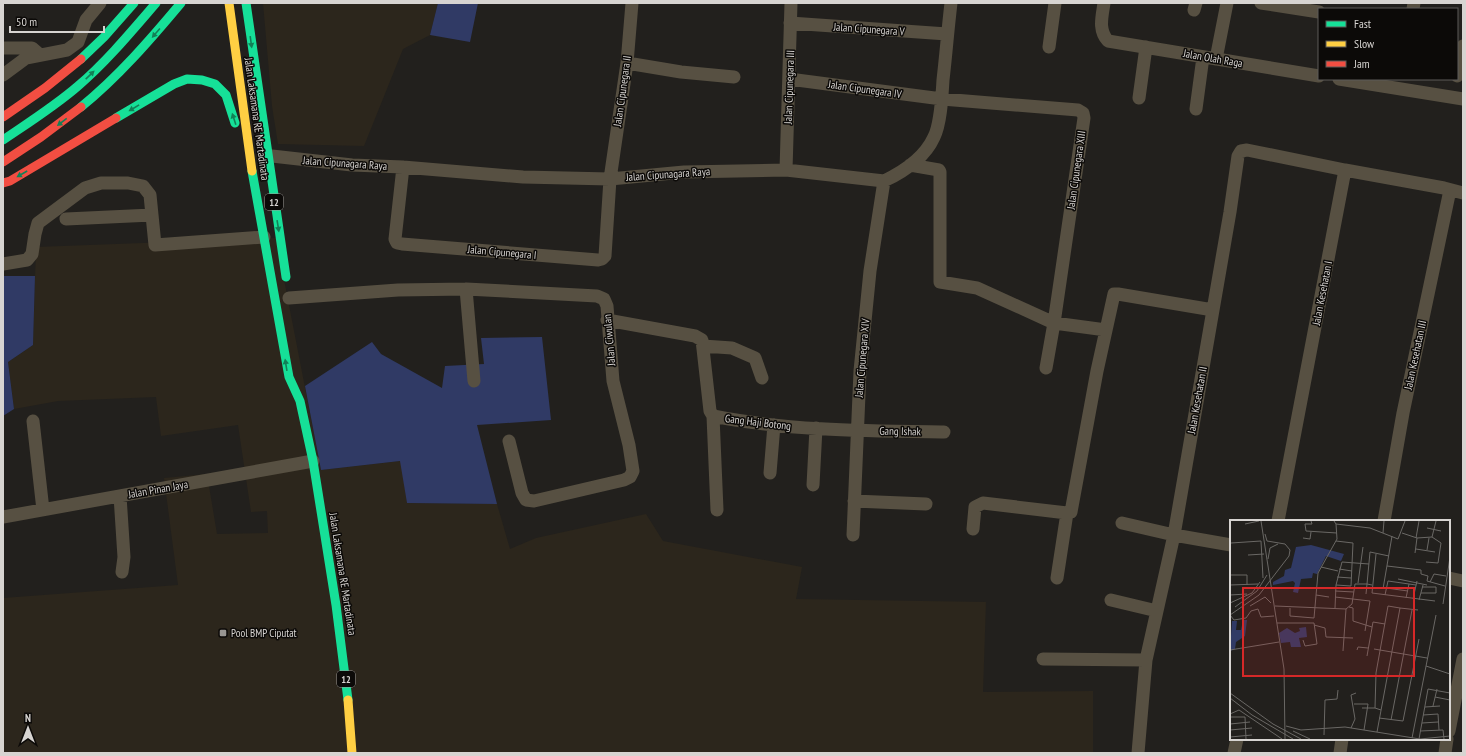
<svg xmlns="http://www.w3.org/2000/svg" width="1466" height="756" font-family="'PT Sans Narrow',sans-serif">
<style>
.built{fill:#2c261c}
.green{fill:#303a65}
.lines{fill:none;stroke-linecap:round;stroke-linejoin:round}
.street{stroke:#575042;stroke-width:13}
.fast{stroke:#16e098;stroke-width:9}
.slow{stroke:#ffcf43;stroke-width:9}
.jam{stroke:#f24e42;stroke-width:9}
.oneway{fill:#128057}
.poi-dot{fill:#989592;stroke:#0c0a08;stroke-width:1.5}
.labels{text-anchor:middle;stroke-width:3;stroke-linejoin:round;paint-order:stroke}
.shield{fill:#0c0a08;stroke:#9a9795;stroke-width:1}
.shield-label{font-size:10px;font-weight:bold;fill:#d7d4d1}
.street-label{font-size:11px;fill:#d7d4d1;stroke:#0c0a08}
.poi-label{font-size:11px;fill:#d7d4d1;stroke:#0c0a08;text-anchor:start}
.inset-road{fill:none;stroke:#6a6865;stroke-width:1}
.view{fill:#d62828;fill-opacity:0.15;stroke:#d62828;stroke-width:2}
.inset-edge{fill:none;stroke:#d7d4d1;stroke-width:2}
</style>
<rect width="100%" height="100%" fill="#22201d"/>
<path class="built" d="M263 3H438L430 35 403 49 364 146 278 144 272 106Z
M276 238 321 470 401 461 407 503 497 504 510 549 536 538 646 514 663 541 802 567 796 599 986 602 983 692 1093 691V753H3V598L178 585 164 478 207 474 217 534 268 533 267 511 251 512 238 425 161 436 156 397 58 401 14 409 8 362 33 345 36 247Z"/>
<path class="green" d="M438 3H478L470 42 430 35Z
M3 276H35L33 345 8 362 14 409 3 416Z
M542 337 551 420 477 425 497 504 407 503 400 461 321 470 305 386 372 342 381 354 442 388 445 366 484 364 481 338Z"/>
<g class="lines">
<path class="street" d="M1104 3C1102 17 1098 30 1108 41L1319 76
M1261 3 1319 12
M1413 9 1414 3
M1194 10 1196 3
M790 23 947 34
M1049 47 1055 3
M3 48H32L40 55
M1216 59 1227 3
M627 63 681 72 734 77
M3 75 26 58 67 50 78 42 86 20 100 3
M1457 76 1463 46
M789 79 942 99 1078 110 1083 113 1084 118 1054 323 1046 368
M1339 79 1463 99
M1139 98 1146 47
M1196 109 1203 57
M263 155 352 165 403 167 523 177 610 179 684 172 786 170 884 181C903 172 925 157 934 137 941 123 942 95 943 80 946 54 948 28 951 3
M910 165 939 170 940 172V282L977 288 1054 323 1106 330
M403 167 395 239 397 243 402 244 598 260 602 259 605 256 610 179 627 63 632 3
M786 170 791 3
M66 219 152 215
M3 264 27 260 32 254 35 234 38 223 85 188 101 183H128L143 186 150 195 155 245 264 237
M466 289 474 381
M289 298 398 290 466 289 597 296 604 299 607 306 613 381 629 445 633 471 630 477 624 480 534 501 526 500 522 493 509 441
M607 320 695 336 702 340 710 411 713 416C789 431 867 431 944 432
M703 346 732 348 755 358 762 378
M713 416 717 510
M33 421 43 510
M770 473 774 425
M813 485 816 428
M120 496 124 557 122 572
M854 501 926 504
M3 517 313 461
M1278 521 1345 170 1444 188 1463 193
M1384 521 1403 413 1450 190
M1122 523 1174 535 1231 545
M973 529 975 507 983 503 1067 513 1071 512 1097 371 1114 294H1118L1213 310
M853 535 860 371 870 271 884 181
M1057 578 1067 513
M1449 578 1463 581
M1111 600 1157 611
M1043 659 1146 660
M1449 731 1463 659
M1138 753 1146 660 1174 535 1230 212 1238 156 1241 151 1247 150 1345 170
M1234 753 1237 739
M1340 753 1342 739
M1445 753 1447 739"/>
<path class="fast" d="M246 3 286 277
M81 59 104 37 134 3
M81 107C118 77 150 40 181 3
M116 118 174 84 187 79 202 80 215 84 226 95 235 123
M3 140C28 123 55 106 78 86 107 61 131 32 156 3
M252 171 289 377 300 401 313 461 336 605 348 700"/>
<path class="slow" d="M229 3 252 171
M348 700 352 753"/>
<path class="jam" d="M3 117 45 88 81 59
M3 162 41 137 81 107
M3 183 10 181 116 118"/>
</g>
<defs><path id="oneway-solid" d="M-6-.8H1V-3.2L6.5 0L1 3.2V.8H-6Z"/></defs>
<g class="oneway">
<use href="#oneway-solid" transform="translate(156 33) rotate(131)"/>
<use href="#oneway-solid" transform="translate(251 42) rotate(82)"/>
<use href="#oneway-solid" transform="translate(90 75) rotate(-44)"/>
<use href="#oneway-solid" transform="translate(134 108) rotate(149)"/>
<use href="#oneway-solid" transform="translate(234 119) rotate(-108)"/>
<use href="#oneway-solid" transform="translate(62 122) rotate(142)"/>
<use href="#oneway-solid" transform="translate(22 174) rotate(150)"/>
<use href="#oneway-solid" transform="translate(278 226) rotate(81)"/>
<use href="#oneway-solid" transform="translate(286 365) rotate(-99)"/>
</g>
<rect class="poi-dot" x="219" y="629" width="8" height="8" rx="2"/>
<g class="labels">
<g class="shield">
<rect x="265" y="194" width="18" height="16" rx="3"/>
<rect x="337" y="671" width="18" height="16" rx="3"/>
</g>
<g class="shield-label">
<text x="274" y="206">12</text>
<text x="346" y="683">12</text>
</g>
<g class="street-label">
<text transform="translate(869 29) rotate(4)" y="4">Jalan Cipunegara V</text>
<text transform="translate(1213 58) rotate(10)" y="4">Jalan Olah Raga</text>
<text transform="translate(789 87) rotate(-88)" y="4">Jalan Cipunegara III</text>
<text transform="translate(865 89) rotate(8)" y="4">Jalan Cipunegara IV</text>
<text transform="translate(622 91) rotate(-82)" y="4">Jalan Cipunegara II</text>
<text transform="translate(257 119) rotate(82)" y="4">Jalan Laksamana RE Martadinata</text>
<text transform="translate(345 163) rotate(4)" y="4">Jalan Cipunagara Raya</text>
<text transform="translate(1076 170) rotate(-82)" y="4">Jalan Cipunegara XIII</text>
<text transform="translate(668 174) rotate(-4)" y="4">Jalan Cipunagara Raya</text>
<text transform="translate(502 252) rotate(5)" y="4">Jalan Cipunegara I</text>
<text transform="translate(1322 293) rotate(-79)" y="4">Jalan Kesehatan I</text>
<text transform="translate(609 340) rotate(-95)" y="4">Jalan Ciwulan</text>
<text transform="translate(1415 355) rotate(-78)" y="4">Jalan Kesehatan III</text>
<text transform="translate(862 358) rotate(-85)" y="4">Jalan Cipunegara XIV</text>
<text transform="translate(1197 400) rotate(-80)" y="4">Jalan Kesehatan II</text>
<text transform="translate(758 422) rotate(7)" y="4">Gang Haji Botong</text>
<text transform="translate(900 431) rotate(1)" y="4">Gang Ishak</text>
<text transform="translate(158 489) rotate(-10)" y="4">Jalan Pinan Jaya</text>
<text transform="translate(343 574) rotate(81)" y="4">Jalan Laksamana RE Martadinata</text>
</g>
<g class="poi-label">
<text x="231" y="637">Pool BMP Ciputat</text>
</g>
</g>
<g transform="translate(1230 520)">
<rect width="220" height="220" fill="#22201d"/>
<path d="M81 25 114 34 111 41 96 36 87 54 83 53 82 58 71 59 68 73 63 72 65 63 63 61 43 65V62L54 56 55 50 61 48 66 27ZM13 100H17L15 116 6 122 5 129 0 131 2 101H7L6 110H11ZM76 107 77 117 69 118 71 127H61L60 122 51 123 49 113 57 108 65 113 70 111 69 108Z" fill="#303a65"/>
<path class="inset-road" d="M31 1 54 149 55 219M81 1 82 4H75L76 11 107 13M104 1 106 4 140 8 168 19 175 1M15 4 29 1M197 8 211 11M153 13 154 1M172 13 187 18 202 17 211 23 208 43 196 42M202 17 206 1M73 18 80 19 81 12M186 18 189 1M31 21 33 58M106 21 123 23 121 66M1 23 31 21M186 29 205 32M197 30 199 18M185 33 187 18M146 34 142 73 205 81M18 35 34 34M38 39 40 28 48 24M157 46 191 50V54L198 56 197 61 215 66M91 47 108 51M109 49 122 51M0 55H17V65M107 57 121 58M168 59 197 65M200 62 204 54 216 56M128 63 133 27M0 65 28 64M106 65 121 66M156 68 178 71M153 69 162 16M105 71 124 72M191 73H206V67H192M136 74 137 64 142 65M0 75 17 74M86 75 99 77M155 75 158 61 186 65M105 77 140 81 135 111M176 78 179 64M183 79 187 61M189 80 193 65M0 83 22 73 30 62M213 84 220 37M20 86 35 77 41 83M45 86 116 89 122 84 125 64H137L140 32 159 36M5 87 27 71 37 55M119 87 123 88V101L142 107M60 88V96L84 98 88 53 107 19 106 4M105 88 106 65 112 42 139 44M0 95 4 100 16 98 21 91 28 89 31 97 44 96M0 95 29 75 59 36 60 30 55 24 37 21 35 14M47 103H84L87 124 75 126 73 120M84 105 95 108 96 117 123 118M144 129 197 138M0 130 49 122M127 130 128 127 138 128M113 131 116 89M137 136 143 102 155 104M196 146 220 154M0 173 43 204 71 219M205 177 220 180M0 178 22 195 63 219M124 184H138L134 210M203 186 207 169M195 187 210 186M132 188H145M151 190 145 188 146 153 158 86 170 88M0 194 9 190 52 219M193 195 208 194 209 210M0 197H15L16 219M149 198 173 201 189 119M161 200 182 90M192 203 208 202M0 204 20 202M56 206 71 210 115 207 190 219 220 216M121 208 125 199 121 175 126 173M0 210 22 208M63 211 80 219M190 211 213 210 214 219M147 212 170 88 188 90M94 215 95 180 107 179 108 170M0 217 22 215M182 218 206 95M189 219 198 169 220 173"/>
<path class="view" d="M13 68H184V156H13Z"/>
<rect width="220" height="220" class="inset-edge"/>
</g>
<rect width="1466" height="756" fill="none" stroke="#d7d4d1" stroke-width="8"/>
<rect x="1318" y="8" width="140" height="72" fill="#0c0a08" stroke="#5d5b58"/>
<rect x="1326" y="21" width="20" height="6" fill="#16e098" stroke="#5d5b58"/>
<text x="1354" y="28" font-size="12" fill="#d7d4d1">Fast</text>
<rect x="1326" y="41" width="20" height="6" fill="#ffcf43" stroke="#5d5b58"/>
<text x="1354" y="48" font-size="12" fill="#d7d4d1">Slow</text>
<rect x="1326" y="61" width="20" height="6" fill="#f24e42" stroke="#5d5b58"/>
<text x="1354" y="68" font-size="12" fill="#d7d4d1">Jam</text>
<g transform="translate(28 728)" stroke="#0c0a08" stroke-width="3" paint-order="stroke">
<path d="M0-3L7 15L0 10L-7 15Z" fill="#d7d4d1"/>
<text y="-6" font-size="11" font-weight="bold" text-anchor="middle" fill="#d7d4d1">N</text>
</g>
<path d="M10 26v6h94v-6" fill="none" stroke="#d7d4d1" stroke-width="2"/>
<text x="16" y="26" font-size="12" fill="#d7d4d1" stroke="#0c0a08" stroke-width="3" paint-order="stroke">50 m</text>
</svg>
